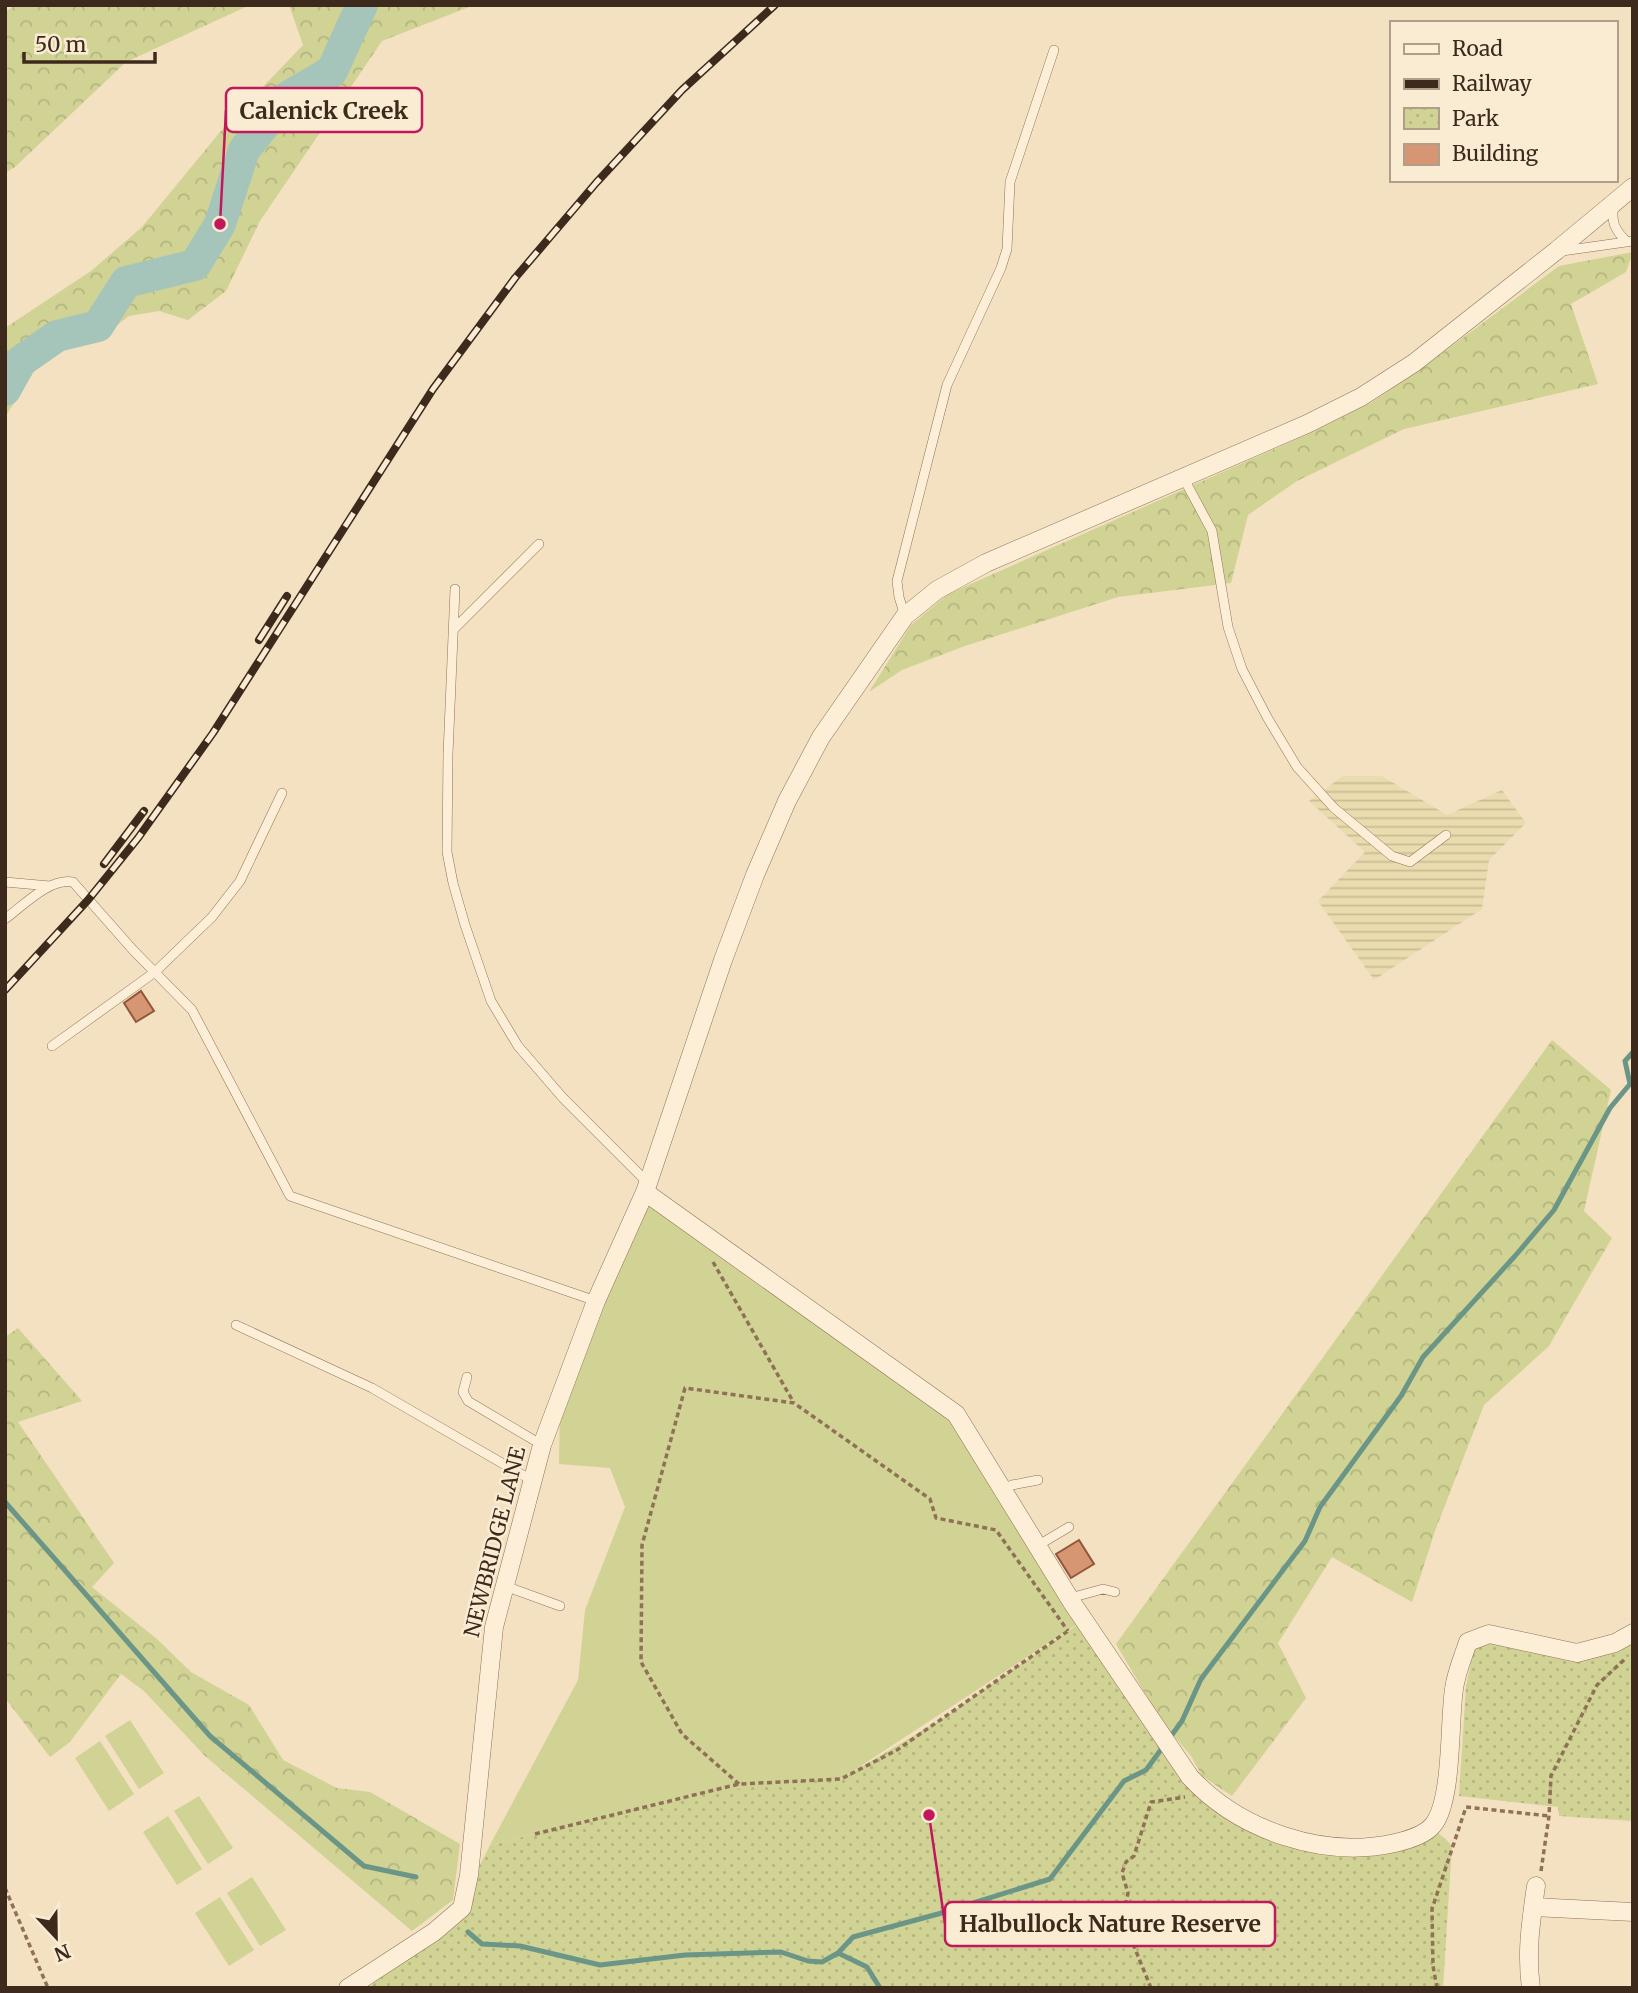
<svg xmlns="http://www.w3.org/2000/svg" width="1638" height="1993" font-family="Merriweather,serif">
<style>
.farmland{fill:url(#farmland-rules)}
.grass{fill:#d0d394}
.forest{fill:url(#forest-crowns)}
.park{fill:url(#park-dots)}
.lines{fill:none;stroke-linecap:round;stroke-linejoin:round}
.stream{stroke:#6a9587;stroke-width:5}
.river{stroke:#a5c5ba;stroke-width:32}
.building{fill:#d69673;stroke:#925639;stroke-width:2}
.service-casing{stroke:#907157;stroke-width:10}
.minor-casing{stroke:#907157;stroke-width:19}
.path{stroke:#907157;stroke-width:3.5;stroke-dasharray:5 3.5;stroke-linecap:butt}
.service{stroke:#fdefd7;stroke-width:9}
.minor{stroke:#fdefd7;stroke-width:18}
.rail-casing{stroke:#3e2a1d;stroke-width:8}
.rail{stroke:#f9ecd3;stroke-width:5;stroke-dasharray:16;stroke-linecap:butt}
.labels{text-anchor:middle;stroke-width:5;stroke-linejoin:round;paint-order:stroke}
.street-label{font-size:21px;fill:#3e2a1d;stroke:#f9ecd3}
.leader{fill:none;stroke:#c2185b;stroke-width:2.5}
.callout-dot{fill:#c2185b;stroke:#f9ecd3;stroke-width:2.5}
.callout{fill:#f9ecd3;stroke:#c2185b;stroke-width:2.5}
.callout-label{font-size:23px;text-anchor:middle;font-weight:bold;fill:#3e2a1d}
</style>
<defs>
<pattern id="farmland-rules" width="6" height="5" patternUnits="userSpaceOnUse" patternTransform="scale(1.75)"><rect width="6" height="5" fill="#eadcae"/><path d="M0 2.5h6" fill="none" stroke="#cabd95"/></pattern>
<pattern id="forest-crowns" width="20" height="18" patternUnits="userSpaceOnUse" patternTransform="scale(1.75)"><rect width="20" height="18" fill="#d0d394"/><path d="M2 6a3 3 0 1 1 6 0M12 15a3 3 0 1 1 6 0" fill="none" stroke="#b4b57f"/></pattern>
<pattern id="park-dots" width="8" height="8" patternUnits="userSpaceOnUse" patternTransform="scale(1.75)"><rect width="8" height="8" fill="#d0d394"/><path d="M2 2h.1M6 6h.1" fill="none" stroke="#b4b57f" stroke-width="1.8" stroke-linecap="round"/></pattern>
</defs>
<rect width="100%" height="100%" fill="#f3e1c2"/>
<path class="farmland" d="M1343 776H1382L1447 815 1502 790 1526 823 1489 860 1482 909 1374 980 1318 901 1365 852 1309 801Z"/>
<path class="grass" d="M645 1192 956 1414 1079 1623 841 1779 672 1800 490 1845 578 1680 585 1610 625 1507 610 1468 559 1464 560 1397Z
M130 1720 164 1773 139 1789 105 1736Z
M100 1741 134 1794 109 1811 75 1758Z
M199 1796 233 1848 208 1864 174 1811Z
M168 1816 202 1869 177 1885 143 1832Z
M252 1877 286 1930 260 1946 227 1893Z
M220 1897 254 1950 229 1966 195 1913Z"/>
<path class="forest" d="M16 5H250L126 62 15 167 5 173V12Z
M289 5H474L382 41 260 221 226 291 188 320 159 311 129 316 100 338 46 353 5 417V328L91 271 142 227 220 132 303 45Z
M1633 252 1626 272 1571 304 1598 384 1404 429 1297 481 1248 515 1231 583 1118 597 965 646 902 670 869 692 911 625 948 594 1315 431 1372 402 1425 366 1559 266Z
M1552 1040 1611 1090 1584 1211 1612 1238 1549 1346 1484 1405 1435 1531 1412 1602 1332 1557 1278 1643 1306 1698 1232 1796 1202 1776 1191 1756 1162 1722 1116 1644Z
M18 1328 82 1401 18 1422 114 1563 92 1587 157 1639 191 1672 249 1705 283 1760 337 1788 370 1792 460 1844 453 1900 412 1931 205 1756 144 1691 121 1674 70 1742 50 1757 5 1698V1337Z"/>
<path class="park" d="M1084 1620 1201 1790 1317 1847 1435 1830 1452 1845 1443 1988H368L454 1917 490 1845 672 1800 781 1782 841 1779 940 1720Z
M1489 1643 1573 1662 1633 1643V1821L1559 1816 1558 1807 1459 1796 1466 1686 1474 1649Z"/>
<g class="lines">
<path class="stream" d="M5 1502 210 1736 364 1866 416 1877
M468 1932 482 1944 520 1946 600 1965 685 1955 781 1952 808 1961 822 1962 838 1953 853 1937 938 1914 1050 1879 1124 1781 1146 1770 1182 1721 1201 1679 1305 1541 1320 1507 1401 1396 1423 1357 1515 1256 1554 1210 1610 1108 1630 1084 1625 1061 1633 1052
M838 1953 867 1967 880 1988"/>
<path class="river" d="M5 390 21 361 57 336 98 326 126 282 195 265 220 224 244 150 286 98 332 71 362 5"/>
</g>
<path class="building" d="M141 991 154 1011 136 1022 124 1003Z
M1079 1540 1094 1564 1071 1578 1056 1554Z"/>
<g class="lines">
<g class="service-casing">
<path id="service" d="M1614 205C1611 221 1614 229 1626 241
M1562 251 1633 241
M1183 477 1212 531 1228 627 1242 669 1267 717 1297 767 1334 808 1392 856 1410 862 1446 835
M455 589 448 754 447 852 453 883 465 925 491 1001 518 1046 563 1098 647 1182
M905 616 899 597 897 581 947 385 1001 268 1007 249 1010 182 1054 50
M453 630 539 544
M5 882 50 886
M5 919C24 905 49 878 73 882L133 950 192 1010 290 1196 596 1301
M52 1046 155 972 212 917 240 881 282 793
M236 1325 372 1388 533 1481
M467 1377 463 1392 468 1401 542 1445
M1003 1490 1012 1485 1038 1480
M1037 1546 1069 1527
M505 1586 560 1606
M1070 1598 1103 1589 1115 1592"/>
</g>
<g class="minor-casing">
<path id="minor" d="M645 1192 956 1414 1073 1604 1190 1777C1240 1831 1324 1859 1395 1843 1408 1840 1425 1835 1433 1825 1453 1801 1449 1721 1454 1689 1456 1673 1463 1657 1468 1642L1489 1634 1577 1653 1615 1643 1633 1633
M1533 1907 1633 1912
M348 1988 434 1932 462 1908 469 1875 494 1627 542 1445 596 1301 645 1192 723 960 755 875 787 801 821 737 905 616 937 590 986 563 1307 424 1361 397 1414 363 1556 251 1633 187
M1531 1988C1526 1952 1531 1921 1536 1886"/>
</g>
<path class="path" d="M713 1262 794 1403
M739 1784 682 1734 641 1662 642 1545 685 1388 794 1403 930 1499 936 1518 996 1530 1068 1631
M535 1834 739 1784 841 1779 897 1750 1068 1631
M1541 1871 1549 1816 1551 1776 1597 1685 1626 1658
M5 1888 48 1988
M1151 1988 1131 1939 1136 1914 1125 1907 1128 1893 1122 1873 1126 1862 1134 1856 1151 1802 1185 1797
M1437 1988 1433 1966 1432 1909 1466 1807 1549 1816"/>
<use href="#service" class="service"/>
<use href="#minor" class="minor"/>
<g class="rail-casing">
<path id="rail" d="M259 640 287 596
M104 864 144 811
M5 990 88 900 138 838 213 733 433 389 515 278 596 183 682 90 775 5"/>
</g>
<use href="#rail" class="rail"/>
</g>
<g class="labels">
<g class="street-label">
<text transform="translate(495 1542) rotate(-76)" y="7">NEWBRIDGE LANE</text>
</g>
</g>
<path class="leader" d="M220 224L226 110M929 1815L945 1924"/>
<g class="callout-dot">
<circle cx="220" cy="224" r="7"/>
<circle cx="929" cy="1815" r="7"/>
</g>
<g class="callout">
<rect x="226" y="88" width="196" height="44" rx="7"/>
<rect x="945" y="1902" width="330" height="44" rx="7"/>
</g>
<g class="callout-label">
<text x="324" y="119">Calenick Creek</text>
<text x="1110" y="1932">Halbullock Nature Reserve</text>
</g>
<rect width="1638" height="1993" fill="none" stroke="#3e2a1d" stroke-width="14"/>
<rect x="1390" y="21" width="228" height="161" fill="#f9ecd3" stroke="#ae9e8a" stroke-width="2"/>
<rect x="1404" y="44" width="35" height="10" fill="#fdefd7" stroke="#ae9e8a" stroke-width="2"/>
<text x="1452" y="56" font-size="21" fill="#3e2a1d">Road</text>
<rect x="1404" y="79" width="35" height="10" fill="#3e2a1d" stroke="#ae9e8a" stroke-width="2"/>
<text x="1452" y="91" font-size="21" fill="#3e2a1d">Railway</text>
<rect x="1404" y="108" width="35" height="21" fill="url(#park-dots)" stroke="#ae9e8a" stroke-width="2"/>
<text x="1452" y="126" font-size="21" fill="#3e2a1d">Park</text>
<rect x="1404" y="144" width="35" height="21" fill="#d69673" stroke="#ae9e8a" stroke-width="2"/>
<text x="1452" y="161" font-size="21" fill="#3e2a1d">Building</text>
<g transform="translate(56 1937) rotate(158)" stroke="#f9ecd3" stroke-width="5" paint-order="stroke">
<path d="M0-5L12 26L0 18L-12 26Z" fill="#3e2a1d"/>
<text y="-10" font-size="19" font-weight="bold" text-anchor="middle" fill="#3e2a1d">N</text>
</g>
<path d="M24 52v10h131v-10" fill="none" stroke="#3e2a1d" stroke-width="3.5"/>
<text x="35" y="52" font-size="21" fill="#3e2a1d" stroke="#f9ecd3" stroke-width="5" paint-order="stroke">50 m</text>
</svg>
